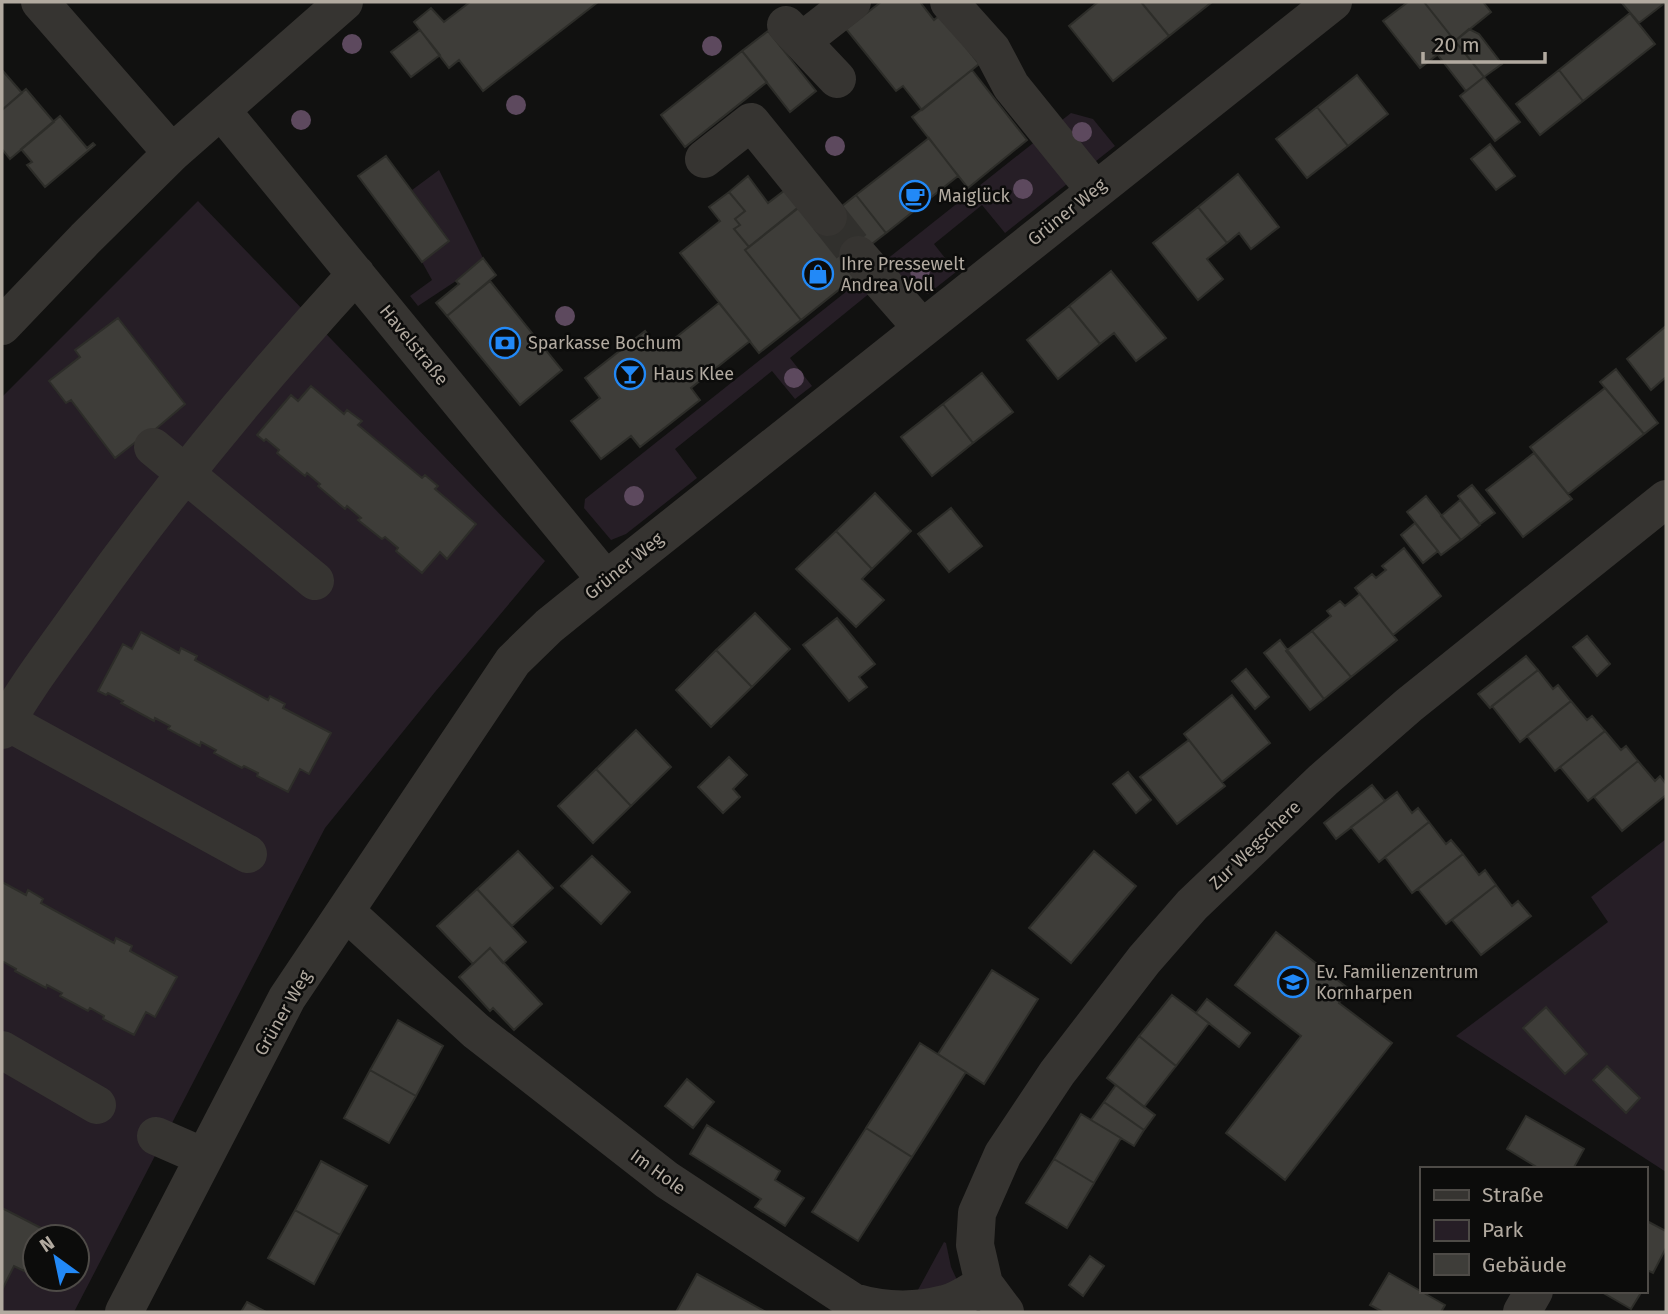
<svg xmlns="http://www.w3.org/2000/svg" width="1668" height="1314" font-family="'Fira Sans',sans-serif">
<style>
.green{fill:#261e26;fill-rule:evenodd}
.building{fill:#3e3d39;stroke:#2d2d29;stroke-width:2}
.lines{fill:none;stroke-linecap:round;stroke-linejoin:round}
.minor-tunnel{stroke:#31302d;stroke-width:38;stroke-dasharray:38 19;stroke-linecap:butt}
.minor{stroke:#363431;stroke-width:38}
.tree{fill:#5d495e}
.labels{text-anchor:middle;stroke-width:5;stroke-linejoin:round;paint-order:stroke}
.poi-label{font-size:18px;fill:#b2aaa0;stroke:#0c0c0b;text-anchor:start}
.street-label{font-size:18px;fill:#b2aaa0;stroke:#0c0c0b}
</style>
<rect width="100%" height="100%" fill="#111110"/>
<path class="green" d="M1071 113 1093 119 1115 146 1005 233 982 205 934 244 956 272 928 294 900 284 892 275 790 358 812 386 795 399 772 371 675 449 697 478 626 534 611 540 584 508 585 499Z
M439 170 483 258 456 281 418 306 410 296 432 280 422 262 449 241 412 190Z
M198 201 545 561 435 692 325 828 74 1312H2V397ZM35 1237H77V1279H35Z
M1666 839V1172L1456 1036 1608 922 1591 897Z
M944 1242 946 1243 951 1267 957 1280 913 1299Z"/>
<path class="building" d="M470 2H598L483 91 459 60 449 68 414 22 431 8 444 22Z
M881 2H920L934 20 940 15 979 64 922 110 903 86 896 91 846 29Z
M1098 2H1141L1169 36 1113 81 1069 26Z
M1141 2H1212L1169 36Z
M1408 2H1424L1455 41 1420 68 1383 21Z
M1424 2H1483L1491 12 1455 41Z
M1621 2H1666L1639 23Z
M1630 13 1655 44 1583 101 1559 70Z
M1469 29 1479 34 1502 64 1484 77 1455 41Z
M420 30 440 55 411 77 391 52Z
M768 31 816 91 790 112 742 51Z
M1455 41 1484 77 1466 91 1437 54Z
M742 51 767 82 685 147 661 115Z
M2 70 22 93 2 110Z
M972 70 1027 140 968 188 912 117Z
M1559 70 1583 101 1540 135 1516 104Z
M1357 75 1388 114 1348 146 1317 107Z
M1484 77 1520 122 1495 141 1460 96Z
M26 89 54 122 10 159 2 149V110Z
M1317 107 1348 146 1307 178 1276 139Z
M60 116 87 148 93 143 95 145 45 187 27 165 32 162 21 149Z
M929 138 958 176 886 233 856 195Z
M1490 144 1515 176 1496 190 1471 159Z
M386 156 449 241 422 262 358 176Z
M1238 174 1279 227 1251 249 1239 233 1227 243 1198 207Z
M748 176 768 203 789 187 802 205 749 247 734 229 740 225 735 219 745 211 729 192Z
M729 192 745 211 735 219 740 225 734 229 749 247 745 250 801 320 759 353 680 253 720 221 709 207Z
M856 195 886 233 851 260 861 272 801 320 745 250 805 202 822 222Z
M1198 207 1227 243 1207 259 1223 279 1198 300 1153 243Z
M483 258 496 275 447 316 436 303 459 284 456 281Z
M1111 271 1166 338 1136 361 1114 333 1100 344 1069 306Z
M490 281 562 370 520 405 447 316Z
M719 303 750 341 691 388 700 400 640 447 631 436 601 459 571 421 600 398 585 378 645 331 660 350Z
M1069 306 1100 344 1058 379 1027 340Z
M118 318 185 404 144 439 142 437 115 458 71 400 66 403 49 381 80 357 75 350Z
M1666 326V377L1651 390 1627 359Z
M1616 369 1658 423 1644 434 1600 382Z
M982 373 1013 412 973 443 943 404Z
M311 386 344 414 347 410 362 421 358 425 422 478 425 475 438 486 435 489 476 524 447 559 440 552 422 573 396 551 398 548 385 537 382 539 358 520 361 518 347 506 345 509 318 486 320 484 307 473 305 476 277 453 279 450 266 439 264 441 257 435 291 395 298 401Z
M1605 388 1644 434 1568 494 1530 447Z
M943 404 973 443 932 476 901 437Z
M1534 453 1572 499 1523 537 1486 490Z
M1472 485 1495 513 1480 524 1458 496Z
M875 493 911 531 872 569 836 531Z
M1426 496 1461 540 1441 555 1407 512Z
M1460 500 1480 525 1461 540 1441 516Z
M951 508 982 546 949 572 918 534Z
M1415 523 1438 551 1423 563 1401 535Z
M836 531 872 569 862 579 884 600 856 627 796 569Z
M1404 548 1441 596 1393 635 1355 588 1372 574 1376 578 1386 570 1382 566Z
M1360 594 1397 640 1351 677 1312 631 1331 616 1327 611 1340 601 1345 606Z
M755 613 790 649 752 687 716 650Z
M837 618 875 664 859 677 867 687 849 701 803 645Z
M1312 631 1351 677 1324 699 1286 651Z
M141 632 179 653 181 648 197 656 195 660 268 700 270 696 285 704 283 708 331 733 309 774 300 769 288 792 257 776 258 773 244 766 242 768 214 753 216 750 201 742 200 746 168 729 170 726 155 718 154 721 121 703 123 701 108 693 106 695 98 691 123 644 132 649Z
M1587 636 1610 664 1597 676 1573 647Z
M1280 640 1324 699 1310 710 1264 653Z
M716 650 752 687 711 727 676 690Z
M1526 656 1538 670 1490 708 1478 694Z
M1246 669 1269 697 1255 709 1232 681Z
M1538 670 1553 689 1558 685 1571 701 1520 742 1492 706Z
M1232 695 1270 743 1222 782 1184 734Z
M1571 701 1587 720 1592 716 1605 731 1555 771 1527 736Z
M636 730 671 767 631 806 596 769Z
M1605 731 1621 750 1626 746 1638 761 1588 801 1560 767Z
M1189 740 1225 786 1177 824 1140 777Z
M729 757 747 775 733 789 740 797 723 813 698 787Z
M1638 761 1655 781 1660 776 1666 784V795L1622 831 1594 797Z
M596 769 631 806 593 843 558 806Z
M1128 772 1151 800 1136 813 1113 784Z
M1372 785 1385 801 1336 839 1324 823Z
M1397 792 1412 813 1418 808 1429 822 1379 862 1351 827Z
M1429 822 1446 844 1451 840 1463 854 1412 893 1385 857Z
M518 851 553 888 512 926 477 889Z
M1094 851 1136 886 1071 963 1029 928Z
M1463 854 1479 875 1485 870 1496 885 1446 924 1418 889Z
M592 856 630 892 601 924 561 886Z
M2 882 26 895 28 890 43 899 41 903 114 943 116 938 132 946 130 951 177 977 155 1017 146 1012 134 1035 103 1019 104 1016 90 1008 88 1011 60 996 62 993 47 985 46 988 15 971 16 969 2 961Z
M1496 885 1512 906 1518 901 1531 916 1481 955 1452 920Z
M477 889 526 942 503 963 490 948 473 964 437 926Z
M1276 932 1349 989 1339 1003 1392 1043 1285 1180 1226 1133 1301 1036 1235 985Z
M490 948 542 1004 514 1030 493 1008 490 1011 459 977Z
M992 970 1038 999 984 1084 938 1054Z
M1172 995 1209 1023 1176 1066 1139 1036Z
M1207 999 1250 1033 1239 1047 1196 1013Z
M1546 1007 1587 1054 1565 1074 1523 1028Z
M398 1020 443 1046 416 1096 370 1070Z
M1139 1036 1176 1066 1144 1107 1107 1078Z
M920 1043 966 1072 912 1157 866 1128Z
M1607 1066 1640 1098 1626 1113 1593 1080Z
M370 1070 416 1096 389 1143 344 1118Z
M687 1079 714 1102 693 1128 665 1106Z
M1116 1085 1155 1115 1144 1130 1104 1102Z
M1104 1102 1144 1130 1134 1146 1091 1120Z
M1081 1114 1121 1138 1094 1183 1054 1159Z
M1526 1116 1584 1149 1573 1169H1540L1507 1149Z
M707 1125 780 1171 775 1180 804 1198 785 1226 755 1207 761 1199 690 1154Z
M866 1128 912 1157 858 1241 812 1212Z
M1054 1159 1094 1183 1067 1228 1026 1203Z
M321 1161 367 1186 340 1235 295 1210Z
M2 1208 45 1230 41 1237H35V1249L24 1271 14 1266 2 1290Z
M295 1210 340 1235 314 1284 268 1258Z
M1645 1220 1666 1231V1248L1653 1273 1645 1269Z
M1090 1256 1104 1266 1083 1296 1069 1285Z
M1389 1273 1445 1305 1441 1312H1383L1370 1305Z
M697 1274 766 1312H676Z
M1600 1291H1642L1631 1309Z
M247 1302 266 1312H241Z"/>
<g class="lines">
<path class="minor-tunnel" d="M828 217 858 255"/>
<path class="minor" d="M40 2 172 153
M949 2 992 50 1011 86 1095 190
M786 25 837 79
M802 41 852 2
M221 110 606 580
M704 159 751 122 828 217
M858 255 922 328
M2 326 85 239 172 153 344 2
M153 447 315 581
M2 719 248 854
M2 730C25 687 57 647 85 607 168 490 259 380 356 274
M346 912 476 1031 667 1180 853 1302C883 1311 914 1312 945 1304 958 1301 972 1291 984 1284
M2 1050 97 1105
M156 1136 204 1157
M124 1312 287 998 513 661 549 626 606 580 1333 2
M1005 1312 984 1284 975 1245 977 1213 1003 1154 1057 1073 1144 960 1192 905 1323 780 1409 705 1666 499
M1522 1312 1534 1291"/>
</g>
<g class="tree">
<circle cx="352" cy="44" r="10"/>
<circle cx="712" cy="46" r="10"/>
<circle cx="516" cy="105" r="10"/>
<circle cx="301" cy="120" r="10"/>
<circle cx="1082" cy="132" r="10"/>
<circle cx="835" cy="146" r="10"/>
<circle cx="1023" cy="189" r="10"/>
<circle cx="920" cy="271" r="10"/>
<circle cx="565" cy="316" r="10"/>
<circle cx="794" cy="378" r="10"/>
<circle cx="634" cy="496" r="10"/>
</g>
<defs>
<g id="cafe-ring" transform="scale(1.575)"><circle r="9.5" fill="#0c0c0b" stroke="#2289f7" stroke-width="1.5"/><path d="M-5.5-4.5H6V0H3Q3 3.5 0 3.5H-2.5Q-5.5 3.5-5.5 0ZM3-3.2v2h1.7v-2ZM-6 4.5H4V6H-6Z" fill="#2289f7"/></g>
<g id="shop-ring" transform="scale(1.575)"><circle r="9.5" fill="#0c0c0b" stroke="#2289f7" stroke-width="1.5"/><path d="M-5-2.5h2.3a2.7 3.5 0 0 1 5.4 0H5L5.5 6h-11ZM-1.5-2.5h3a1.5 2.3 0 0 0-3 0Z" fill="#2289f7"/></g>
<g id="bank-ring" transform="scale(1.575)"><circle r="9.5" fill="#0c0c0b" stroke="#2289f7" stroke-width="1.5"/><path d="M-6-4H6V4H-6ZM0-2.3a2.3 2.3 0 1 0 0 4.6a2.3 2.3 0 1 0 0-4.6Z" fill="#2289f7"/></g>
<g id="bar-ring" transform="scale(1.575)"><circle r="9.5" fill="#0c0c0b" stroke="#2289f7" stroke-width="1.5"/><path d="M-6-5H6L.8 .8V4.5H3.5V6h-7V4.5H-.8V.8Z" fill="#2289f7"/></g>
<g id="school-ring" transform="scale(1.575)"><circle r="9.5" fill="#0c0c0b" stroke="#2289f7" stroke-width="1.5"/><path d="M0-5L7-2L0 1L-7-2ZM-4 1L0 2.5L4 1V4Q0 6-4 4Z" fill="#2289f7"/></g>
</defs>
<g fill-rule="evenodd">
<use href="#cafe-ring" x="915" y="196"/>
<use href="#shop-ring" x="818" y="274"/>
<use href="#bank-ring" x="505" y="343"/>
<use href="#bar-ring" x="630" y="374"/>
<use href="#school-ring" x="1293" y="982"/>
</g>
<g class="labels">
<g class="poi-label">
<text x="938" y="202">Maiglück</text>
<text x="841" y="270">Ihre Pressewelt<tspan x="841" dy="21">Andrea Voll</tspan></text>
<text x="528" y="349">Sparkasse Bochum</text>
<text x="653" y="380">Haus Klee</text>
<text x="1316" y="978">Ev. Familienzentrum<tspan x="1316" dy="21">Kornharpen</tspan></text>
</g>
<g class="street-label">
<text transform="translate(1067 212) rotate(-39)" y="6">Grüner Weg</text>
<text transform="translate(414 345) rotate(51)" y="6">Havelstraße</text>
<text transform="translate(624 566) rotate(-39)" y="6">Grüner Weg</text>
<text transform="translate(1255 845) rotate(-44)" y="6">Zur Wegschere</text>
<text transform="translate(283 1013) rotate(-60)" y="6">Grüner Weg</text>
<text transform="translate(658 1172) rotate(36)" y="6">Im Hole</text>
</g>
</g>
<rect width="1668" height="1314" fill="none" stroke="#b2aaa0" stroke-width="7"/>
<rect x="1420" y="1167" width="228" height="126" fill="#0c0c0b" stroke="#4e4b47" stroke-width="2"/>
<rect x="1434" y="1190" width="35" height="10" fill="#363431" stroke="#4e4b47" stroke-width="2"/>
<text x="1482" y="1202" font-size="21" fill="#b2aaa0">Straße</text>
<rect x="1434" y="1220" width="35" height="21" fill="#261e26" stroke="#4e4b47" stroke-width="2"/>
<text x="1482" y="1237" font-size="21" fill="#b2aaa0">Park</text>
<rect x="1434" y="1254" width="35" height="21" fill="#3e3d39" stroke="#4e4b47" stroke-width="2"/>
<text x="1482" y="1272" font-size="21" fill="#b2aaa0">Gebäude</text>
<g transform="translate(56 1258) rotate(327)"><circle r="33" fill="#0c0c0b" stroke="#4e4b47" stroke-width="2"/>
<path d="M0-5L12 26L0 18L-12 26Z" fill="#2289f7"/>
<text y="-10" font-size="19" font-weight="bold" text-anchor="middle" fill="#b2aaa0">N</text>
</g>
<path d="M1423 52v10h122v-10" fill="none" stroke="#b2aaa0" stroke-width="3.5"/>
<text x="1434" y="52" font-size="21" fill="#b2aaa0" stroke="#0c0c0b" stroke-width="5" paint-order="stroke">20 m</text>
</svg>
